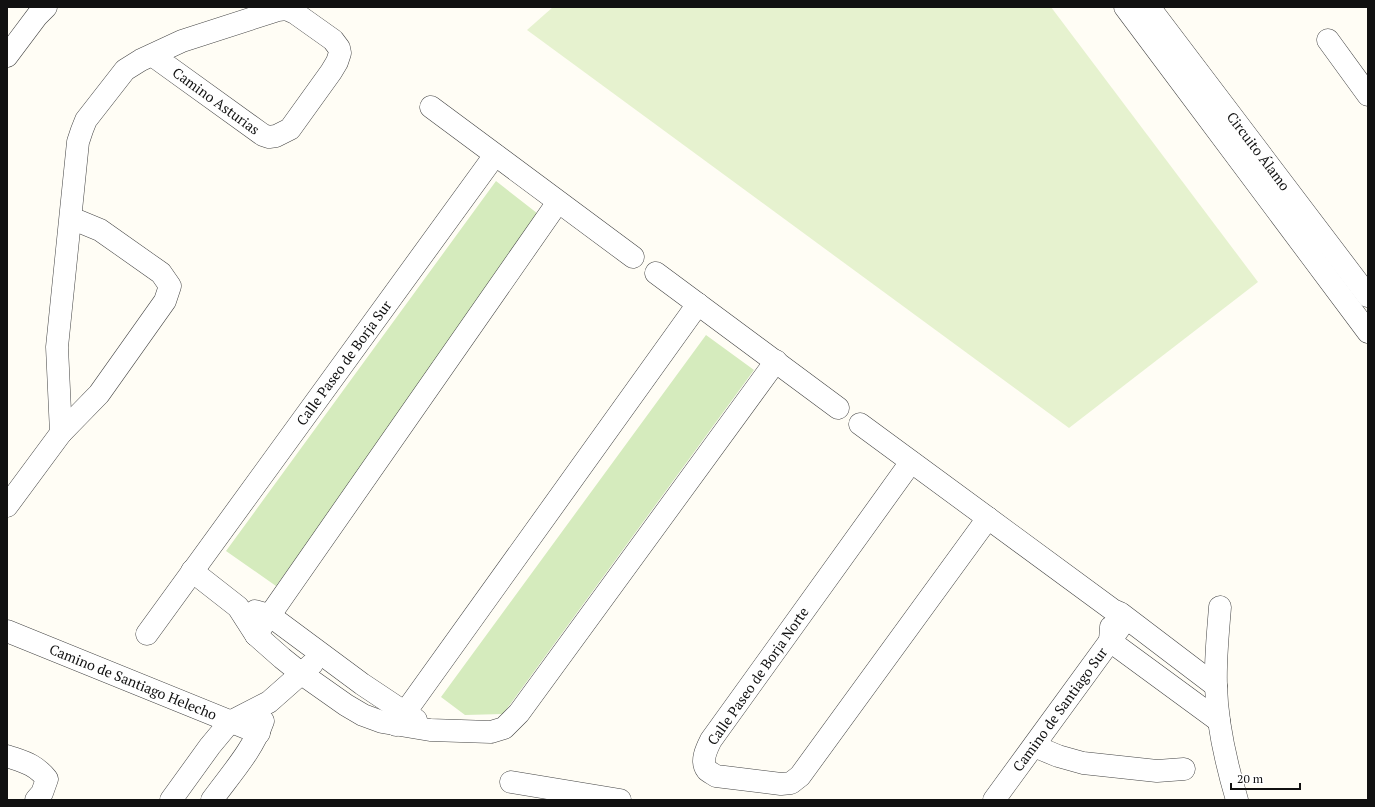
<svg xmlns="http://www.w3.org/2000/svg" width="1375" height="807" font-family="'PT Serif',serif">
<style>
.green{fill:#d5ebbd}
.pitch{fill:#e6f2cf}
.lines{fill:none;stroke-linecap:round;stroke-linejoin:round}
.minor-casing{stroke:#444;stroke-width:23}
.minor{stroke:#fff;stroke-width:22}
.labels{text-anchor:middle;stroke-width:4;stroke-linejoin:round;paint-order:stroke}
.street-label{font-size:14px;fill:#111;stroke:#fff}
</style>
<rect width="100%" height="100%" fill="#fffdf5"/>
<path class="green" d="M496 181 542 217 276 586 226 551Z
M706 335 754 370 503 714 465 715 441 697Z"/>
<path class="pitch" d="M553 7H1051L1258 282 1069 428 527 30Z"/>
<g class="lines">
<g class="minor-casing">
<g id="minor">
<path d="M1125 7 1368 332"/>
<path id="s1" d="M1149 7 1368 296"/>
<path d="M1328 40 1368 95"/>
<path d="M7 56 37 16 46 7"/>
<path d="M431 107 633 257"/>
<path d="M656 273 838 408"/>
<path d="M860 424 1113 610 1120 613 1216 686"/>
<path d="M61 433 99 394 165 301 170 286 161 273 100 230 71 218"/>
<path d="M911 462 711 740C707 748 700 761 707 770 709 772 713 774 716 776L781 784 791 783 800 776 988 518"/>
<path d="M7 506 61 433 57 347 78 142 82 130 86 120 125 70 141 60 182 41 278 10 286 9 295 13 333 40 339 48 340 53 337 62 331 72 290 129 276 136 269 137 263 135 152 55"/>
<path d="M192 571 238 607 256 635 282 658 302 674 346 705 363 715 382 722 430 730 491 732 504 728 519 713 776 361"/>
<path d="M1220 607C1218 633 1215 660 1216 686 1217 725 1226 763 1237 800"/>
<path d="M255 611 269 615 362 684 416 720"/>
<path d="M1111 627 1110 641 1219 721"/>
<path id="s2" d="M7 631 259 733"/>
<path id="s3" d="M147 634 495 155"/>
<path d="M256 635 558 202"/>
<path d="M396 725 698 304"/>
<path d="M1034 746 1058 756 1083 763 1157 771 1184 769"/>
<path d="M7 756C24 762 35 764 47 779L42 793 36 800"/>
<path d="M511 782 620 800"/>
<path d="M171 800 210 746 230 722 269 702 312 664"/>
<path d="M212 800C230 775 253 750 263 721"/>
<path id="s4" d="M994 800 1126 619"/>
</g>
</g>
<use href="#minor" class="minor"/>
</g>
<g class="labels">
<g class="street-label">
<text transform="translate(216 101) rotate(36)" y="5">Camino Asturias</text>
<text dy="5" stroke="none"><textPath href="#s1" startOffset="181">Circuito Álamo</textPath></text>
<text dy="5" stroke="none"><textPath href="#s3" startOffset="335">Calle Paseo de Borja Sur</textPath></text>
<text transform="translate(758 676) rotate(-55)" y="5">Calle Paseo de Borja Norte</text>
<text dy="5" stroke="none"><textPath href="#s2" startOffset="136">Camino de Santiago Helecho</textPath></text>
<text dy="5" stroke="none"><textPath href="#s4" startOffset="112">Camino de Santiago Sur</textPath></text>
</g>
</g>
<rect width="1375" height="807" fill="none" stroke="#111111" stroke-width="16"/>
<path d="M1231 783v6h69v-6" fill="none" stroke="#111111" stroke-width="2"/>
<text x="1237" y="783" font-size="12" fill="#111111" stroke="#ffffff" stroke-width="3" paint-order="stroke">20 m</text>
</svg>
